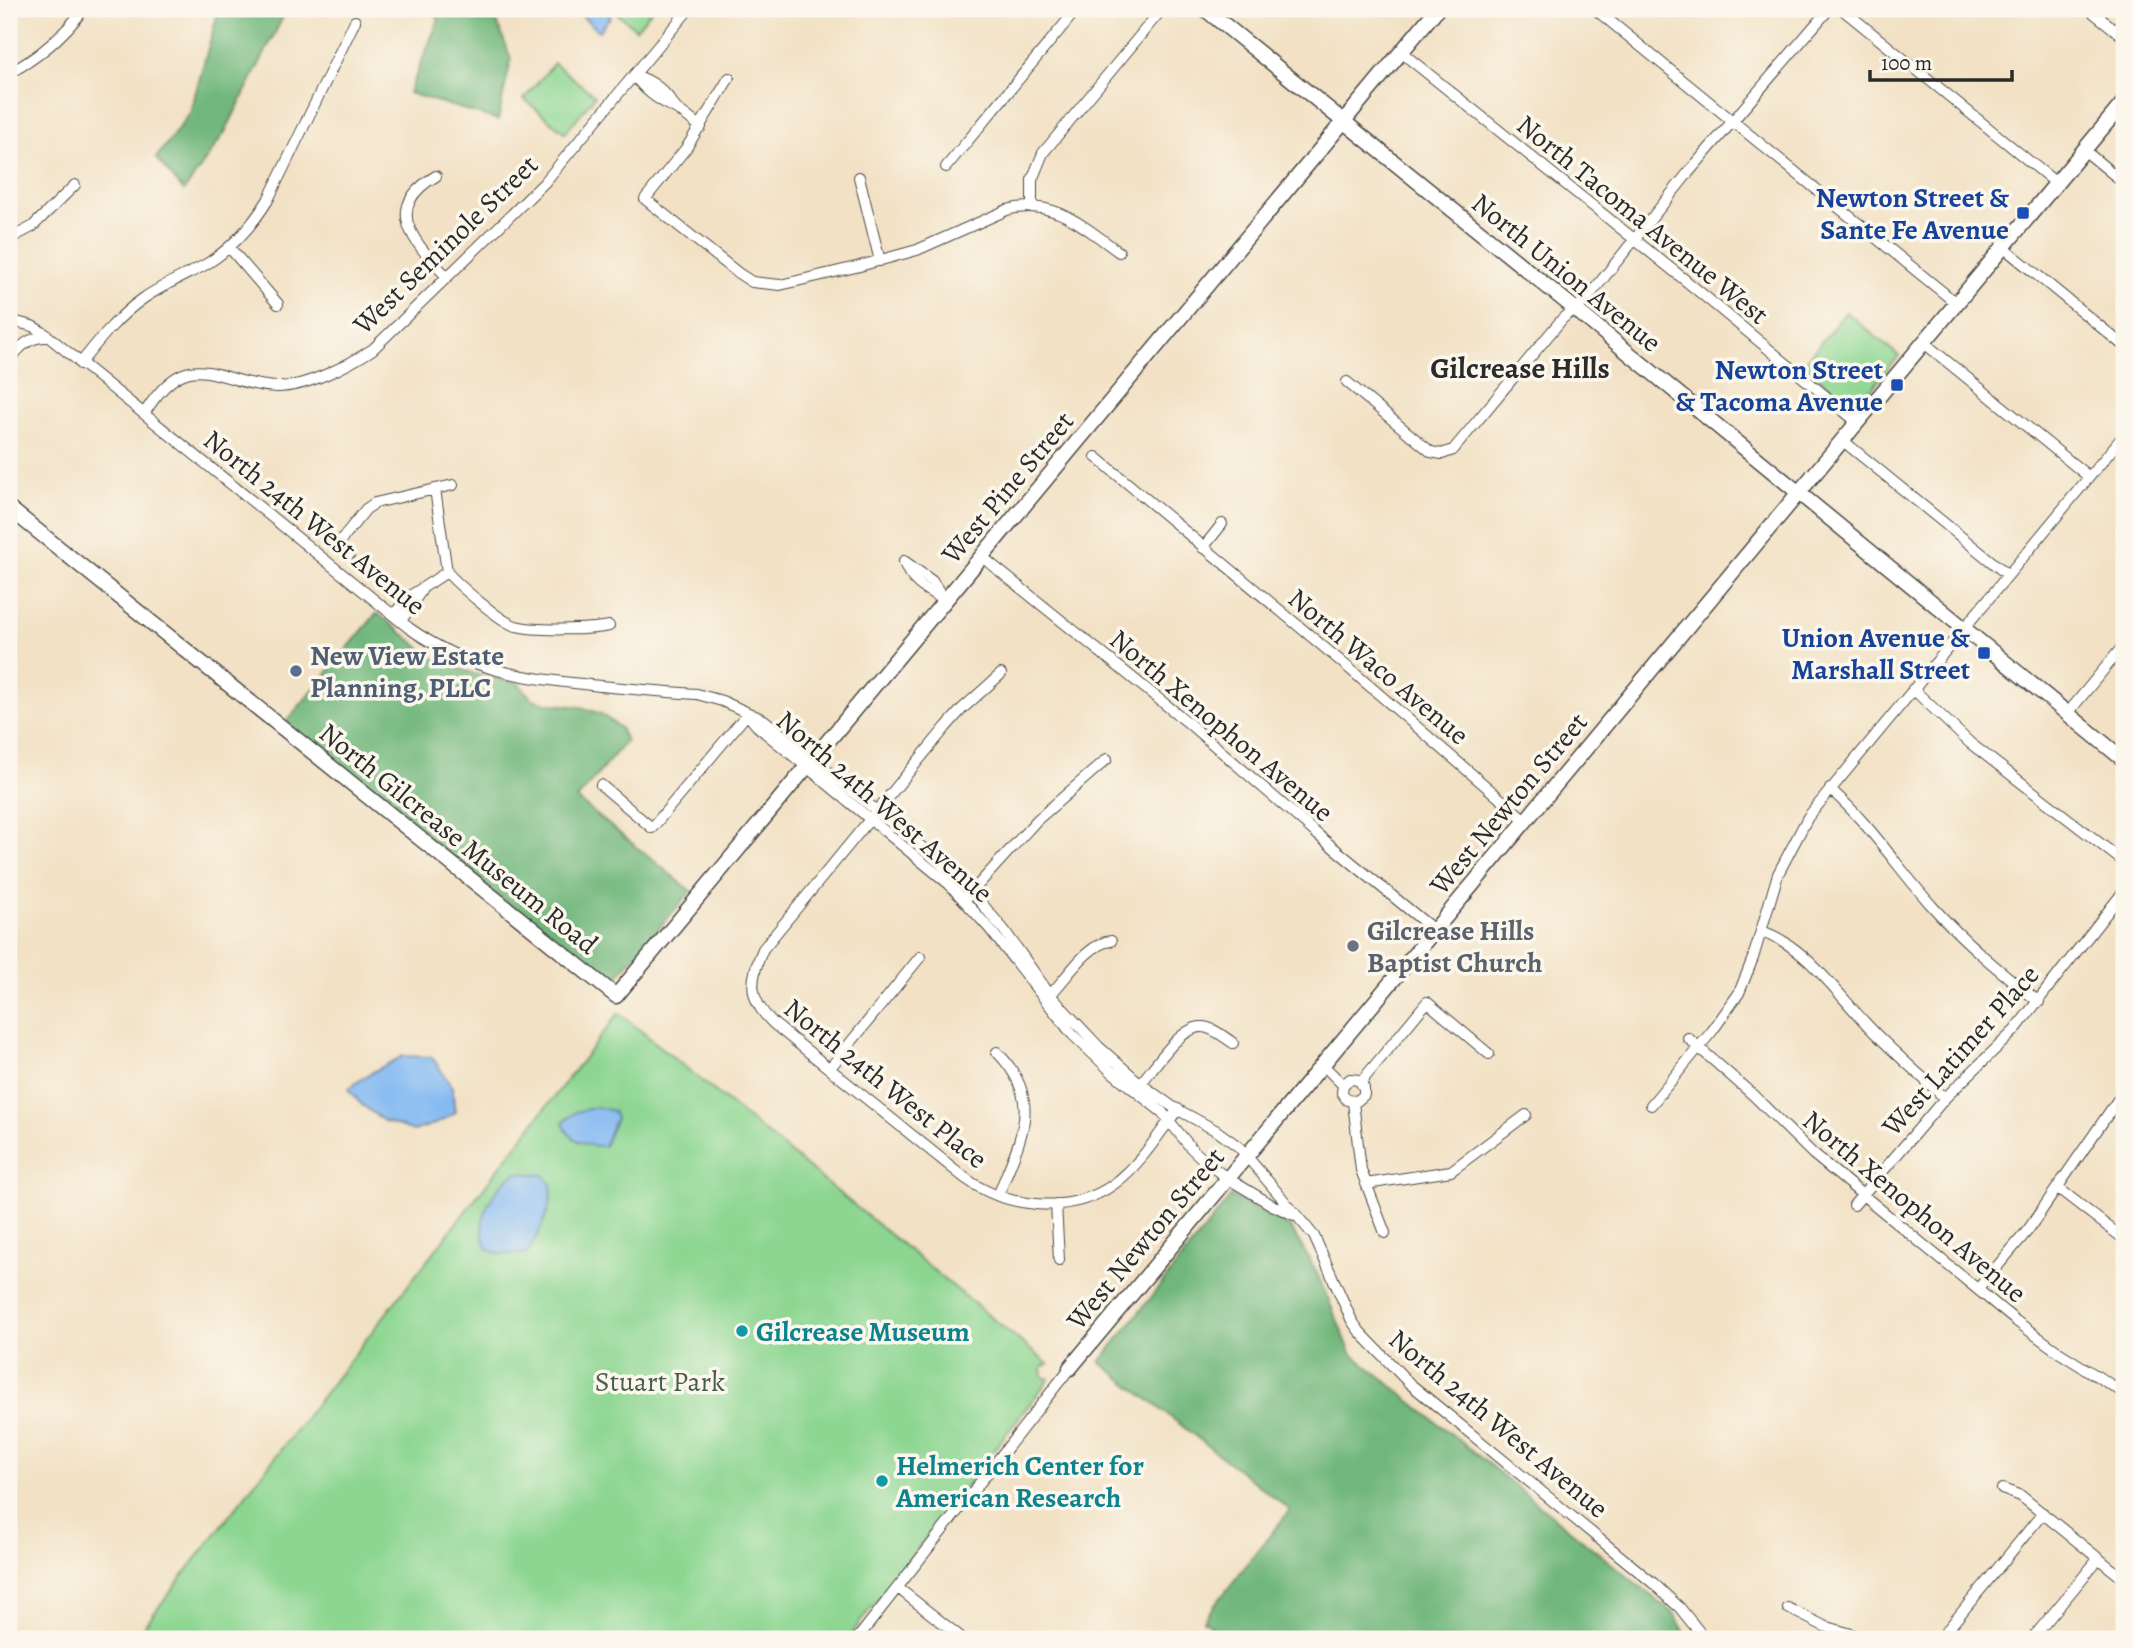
<svg xmlns="http://www.w3.org/2000/svg" width="2133" height="1648" font-family="Alegreya,serif">
<style>
.green{fill:#8cd691;stroke:#5c805e;stroke-width:2}
.forest{fill:#71b77b;stroke:#4e7153;stroke-width:2}
.water{fill:#83b9f2;stroke:#57728e;stroke-width:2}
.lines{fill:none;stroke-linecap:round;stroke-linejoin:round}
.street-casing{stroke:#494642;stroke-width:12}
.secondary-casing{stroke:#494642;stroke-width:17}
.street{stroke:#fff;stroke-width:10}
.secondary{stroke:#fff;stroke-width:14}
.transit-dot{fill:#1a4fb4;stroke:#fbf7ec;stroke-width:2.5}
.service-dot{fill:#5c6f8a;stroke:#fbf7ec;stroke-width:2.5}
.worship-dot{fill:#6b7280;stroke:#fbf7ec;stroke-width:2.5}
.culture-dot{fill:#0f9aa8;stroke:#fbf7ec;stroke-width:2.5}
.labels{text-anchor:middle;stroke-width:7;stroke-linejoin:round;paint-order:stroke}
.transit-label{font-size:28px;font-weight:bold;fill:#164399;stroke:#fbf7ec;text-anchor:end}
.street-label{font-size:28px;fill:#2b2b2b;stroke:#fbf7ec}
.service-label{font-size:28px;font-weight:bold;fill:#4e5e75;stroke:#fbf7ec;text-anchor:start}
.worship-label{font-size:28px;font-weight:bold;fill:#5b616d;stroke:#fbf7ec;text-anchor:start}
.culture-label{font-size:28px;font-weight:bold;fill:#0d838f;stroke:#fbf7ec;text-anchor:start}
.park-label{font-size:28px;fill:#485e4a;stroke:#fbf7ec}
.neighbourhood-label{font-size:30px;font-weight:bold;fill:#2b2b2b;stroke:#fbf7ec}
</style>
<rect width="100%" height="100%" fill="#fbf7ec"/>
<filter id="ink" filterUnits="userSpaceOnUse"><feTurbulence type="fractalNoise" baseFrequency=".0143" numOctaves="2"/><feDisplacementMap in="SourceGraphic" scale="14" xChannelSelector="R" yChannelSelector="G"/><feConvolveMatrix kernelMatrix="1 2 1 2 8 2 1 2 1" color-interpolation-filters="sRGB"/></filter>
<filter id="wash" filterUnits="userSpaceOnUse"><feTurbulence type="fractalNoise" baseFrequency=".00686" numOctaves="4" result="noise"/><feDisplacementMap in="SourceGraphic" scale="28" xChannelSelector="R" yChannelSelector="G"/><feGaussianBlur stdDeviation="1.57" result="paint"/><feColorMatrix in="noise" values="0 0 0 0 0 0 0 0 0 0 0 0 0 0 0 0 0 1.4 0 .05"/><feComposite in="paint" operator="in"/></filter>
<g filter="url(#wash)">
<rect width="100%" height="100%" fill="#f2e1c4"/>
<path class="green" d="M612 9H653L636 29Z
M554 63 595 96 565 133 524 99Z
M1846 312 1899 356 1856 408 1803 364Z
M619 1013 1048 1364 1042 1367 1043 1377 1049 1379 847 1639H134Z"/>
<path class="forest" d="M219 9H287L225 132 184 191 156 158 190 113Z
M429 9H492L511 59 498 120 409 93 439 19Z
M377 613 437 661 475 674 518 683 532 699 547 703 581 707 601 714 620 728 626 741 577 799 691 891 617 977 609 981 599 978 286 722Z
M1231 1196 1290 1227 1316 1271 1351 1353 1675 1615 1688 1639H1227L1203 1620 1290 1510 1100 1362Z"/>
<path class="water" d="M580 9H602L611 16 599 31 577 12Z
M403 1056 432 1057 452 1087 455 1113 437 1123 414 1131 384 1121 361 1104 348 1089 367 1075Z
M598 1107 613 1111 616 1118 604 1146C586 1147 567 1140 563 1122L576 1112Z
M517 1173 544 1175C548 1180 552 1184 552 1190 551 1211 537 1237 527 1254H500L489 1250C471 1226 493 1184 517 1173Z"/>
</g>
<g filter="url(#ink)">
<g class="lines">
<g class="street-casing">
<path id="street" d="M1595 9 1956 303
M1842 9 2056 183
M2089 9 2124 37
M1401 52 1685 280 1857 422
M9 73C40 57 63 36 84 9
M634 75C645 91 657 99 673 107 683 112 692 121 701 127
M634 75C653 81 665 90 675 107
M729 78 687 147 645 199 738 273 752 282 780 285 856 267 917 250 1007 210C1053 197 1084 227 1119 252
M2084 150 2124 183
M946 167 1077 9
M436 176C380 209 416 244 447 277
M859 177 880 261
M1032 205V180L1043 153 1162 9
M9 239 32 227 75 185
M229 247 278 304
M2003 247 2124 346
M9 320 32 326 44 333 409 628C473 673 525 678 601 686 633 689 665 692 697 694L722 701 764 720 924 849 972 892 1004 930 1050 995 1099 1047 1141 1084 1173 1107 1217 1131 1239 1147 1314 1236 1352 1321 1360 1332 1409 1383 1653 1583 1680 1608 1705 1639
M1923 342 2089 477
M9 360C20 347 29 336 48 337
M80 364C99 340 118 316 144 298 163 285 184 276 205 265 231 249 252 226 268 200L355 21
M1347 382 1431 452 1442 454 1453 450 1563 318 1585 301 1688 173 1829 9
M144 414C190 339 216 385 277 387 307 387 349 365 373 349L544 183 689 9
M1842 440 2008 575
M1096 457 1344 664 1525 820
M435 489 447 572C457 584 502 623 516 626 535 631 589 630 609 626
M324 535 349 555
M337 545 366 509 375 503 453 485
M1203 548 1222 524
M981 556 1186 721 1318 835 1434 930
M904 561C909 582 928 591 945 600
M904 561 932 581 943 597
M393 615 410 596 447 572
M401 621 421 591
M1001 674 962 709 946 727 763 949C749 980 748 1000 774 1024L965 1178C1006 1208 1070 1216 1114 1184 1140 1165 1158 1135 1178 1109
M1913 689 1970 743 2124 862
M747 714 757 726 949 884 989 928 1072 1034 1112 1072 1162 1112 1191 1148 1208 1164 1227 1178 1272 1205 1294 1215
M2067 714 2124 645
M601 785 652 828 747 714
M1830 789C1870 824 1897 867 1932 906 1964 942 2001 972 2039 1002
M968 896 1037 820 1107 759
M1761 931C1807 945 1842 1001 1877 1035 1899 1057 1922 1077 1945 1098
M1048 997C1065 981 1087 943 1111 941
M1688 1038 1753 1095 1813 1154 2016 1321 2060 1353 2124 1393
M997 1052C1046 1102 1019 1140 998 1196
M1322 1064 1343 1085 1342 1093 1347 1100 1357 1101 1364 1095V1088L1359 1080 1350 1079 1343 1085
M830 1068 920 957
M1361 1082 1427 1002 1489 1054
M1138 1087C1152 1071 1180 1025 1203 1027 1214 1028 1224 1037 1233 1043
M1353 1102 1361 1170 1385 1233
M1651 1105 1713 1030 1739 993 1753 958 1778 874 1808 817 2124 435
M1366 1184 1451 1171 1526 1115
M2058 1188 2124 1239
M1056 1204 1059 1260
M1854 1205 1945 1098 2015 1030 2124 891
M1978 1289 2028 1230 2124 1091
M2002 1489 2021 1496 2124 1579
M898 1588 963 1639
M1788 1608 1824 1626 1868 1639
M857 1639 1070 1368
M1940 1639 2043 1513
M2032 1639 2099 1558"/>
</g>
<g class="secondary-casing">
<path id="secondary" d="M1205 9 1575 309 2124 760
M9 508 616 996 1437 9
M1070 1368 2124 102"/>
</g>
<use href="#street" class="street"/>
<use href="#secondary" class="secondary"/>
</g>
</g>
<g class="transit-dot">
<rect x="2016" y="206" width="14" height="14" rx="3.5"/>
<rect x="1890" y="378" width="14" height="14" rx="3.5"/>
<rect x="1977" y="646" width="14" height="14" rx="3.5"/>
</g>
<circle class="service-dot" cx="296" cy="671" r="7"/>
<circle class="worship-dot" cx="1353" cy="946" r="7"/>
<g class="culture-dot">
<circle cx="742" cy="1331" r="7"/>
<circle cx="882" cy="1481" r="7"/>
</g>
<g class="labels">
<g class="transit-label">
<text x="2009" y="207">Newton Street &amp;<tspan x="2009" dy="32">Sante Fe Avenue</tspan></text>
<text x="1883" y="379">Newton Street<tspan x="1883" dy="32">&amp; Tacoma Avenue</tspan></text>
<text x="1970" y="647">Union Avenue &amp;<tspan x="1970" dy="32">Marshall Street</tspan></text>
</g>
<g class="street-label">
<text transform="translate(1643 219) rotate(39)" y="10">North Tacoma Avenue West</text>
<text transform="translate(445 244) rotate(-44)" y="10">West Seminole Street</text>
<text transform="translate(1567 272) rotate(39)" y="10">North Union Avenue</text>
<text transform="translate(1007 487) rotate(-50)" y="10">West Pine Street</text>
<text transform="translate(315 522) rotate(39)" y="10">North 24th West Avenue</text>
<text transform="translate(1379 666) rotate(40)" y="10">North Waco Avenue</text>
<text transform="translate(1222 725) rotate(40)" y="10">North Xenophon Avenue</text>
<text transform="translate(1508 803) rotate(-50)" y="10">West Newton Street</text>
<text transform="translate(885 806) rotate(41)" y="10">North 24th West Avenue</text>
<text transform="translate(459 838) rotate(39)" y="10">North Gilcrease Museum Road</text>
<text transform="translate(1960 1050) rotate(-48)" y="10">West Latimer Place</text>
<text transform="translate(886 1083) rotate(39)" y="10">North 24th West Place</text>
<text transform="translate(1915 1206) rotate(40)" y="10">North Xenophon Avenue</text>
<text transform="translate(1145 1238) rotate(-50)" y="10">West Newton Street</text>
<text transform="translate(1499 1423) rotate(40)" y="10">North 24th West Avenue</text>
</g>
<g class="service-label">
<text x="310" y="665">New View Estate<tspan x="310" dy="32">Planning, PLLC</tspan></text>
</g>
<g class="worship-label">
<text x="1367" y="940">Gilcrease Hills<tspan x="1367" dy="32">Baptist Church</tspan></text>
</g>
<g class="culture-label">
<text x="756" y="1341">Gilcrease Museum</text>
<text x="896" y="1475">Helmerich Center for<tspan x="896" dy="32">American Research</tspan></text>
</g>
<g class="park-label">
<text x="660" y="1391">Stuart Park</text>
</g>
<g class="neighbourhood-label">
<text x="1520" y="378">Gilcrease Hills</text>
</g>
</g>
<rect width="2133" height="1648" fill="none" stroke="#fbf7ec" stroke-width="35"/>
<path d="M1870 70v10h142v-10" fill="none" stroke="#2b2b2b" stroke-width="3.5"/>
<text x="1881" y="70" font-size="21" fill="#2b2b2b" stroke="#fbf7ec" stroke-width="5" paint-order="stroke">100 m</text>
</svg>
